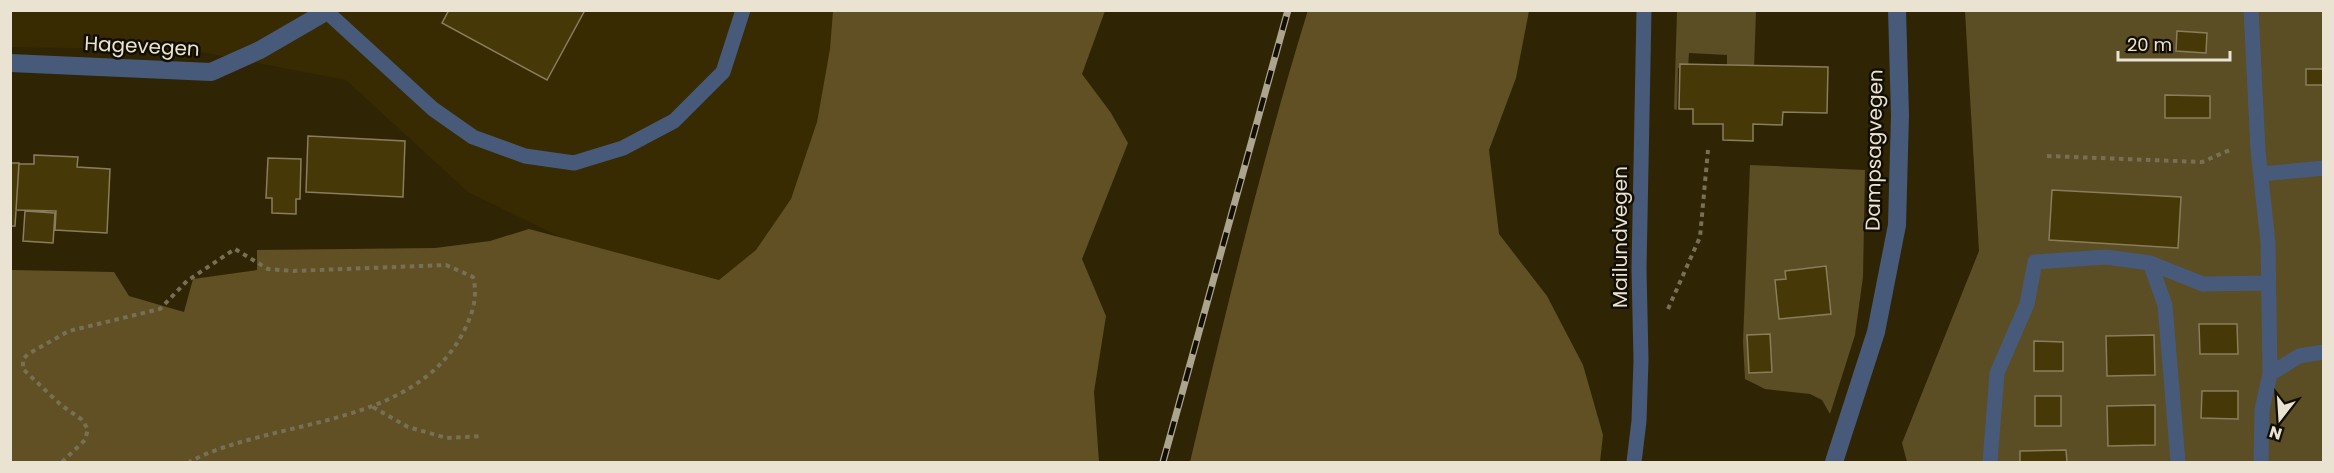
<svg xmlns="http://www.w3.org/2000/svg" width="2334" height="473" font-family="Poppins,sans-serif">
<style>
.built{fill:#382b01}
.green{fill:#5b4d24}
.forest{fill:#605023}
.building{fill:#473807;stroke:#897d5c;stroke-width:1.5}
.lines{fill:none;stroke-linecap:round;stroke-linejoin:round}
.path{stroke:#787056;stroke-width:4;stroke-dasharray:4.5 4.5;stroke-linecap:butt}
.lane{stroke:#485a7a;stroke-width:15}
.street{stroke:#485a7a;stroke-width:18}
.rail-casing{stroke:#aca48e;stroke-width:7}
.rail{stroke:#130e04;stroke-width:4.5;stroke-dasharray:14;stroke-linecap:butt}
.labels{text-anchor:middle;stroke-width:5;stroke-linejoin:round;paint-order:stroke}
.street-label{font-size:20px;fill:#eae3d2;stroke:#130e04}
</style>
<rect width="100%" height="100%" fill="#2f2505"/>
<path class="built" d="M11 10 850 11 804 231 690 300 468 192 346 80 191 50 11 47Z"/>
<path class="green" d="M1677 11H1756L1754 69H1727V55L1689 53 1688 68H1678L1677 110 1674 109Z
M1965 11H2323V462H1907L1902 443 1979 251Z
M1750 165 1865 170 1863 277 1855 335 1830 414 1822 400 1810 394 1765 389 1745 379 1743 342Z"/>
<path class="forest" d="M1308 10 1529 11 1516 78 1489 150 1499 234 1547 296 1583 365 1603 435 1600 462H1190C1226 311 1262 159 1308 10Z
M833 11H1105L1082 74 1111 113 1128 143 1082 259 1106 316 1094 392 1099 462H11V270L114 272 129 296 184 312 193 279 257 270V250L435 248 490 241 529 229 719 280 756 250 791 199 817 122 830 49Z"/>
<path class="building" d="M449 10H585L547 80 442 23Z
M2177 31 2207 33 2206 53 2176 51Z
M1680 64 1828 67 1827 113 1783 112 1782 125 1753 124V141L1723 140V124H1693V109H1679Z
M2306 69H2324V85H2306Z
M2165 95 2210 96V118H2165Z
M308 136 405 141 403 197 306 192Z
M34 155 78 157 77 167 110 169 107 233 55 230 56 211 16 210 19 164H34Z
M268 158 301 159 300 199H296V214L272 213V198H266Z
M10 163H19L15 226H10Z
M2052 190 2181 197 2178 248 2049 240Z
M25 211 55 213 53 243 23 241Z
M1826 266 1831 314 1779 319 1775 280 1786 279 1785 271Z
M2199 324H2237L2238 354H2200Z
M1770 334 1772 372 1749 373 1747 335Z
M2154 335 2155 375 2107 376 2106 336Z
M2034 341 2063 342V371H2034Z
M2202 391H2238V419L2201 418Z
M2035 396H2061V426H2035Z
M2155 405V445L2108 446 2107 406Z
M2066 450 2067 462H2020V451Z"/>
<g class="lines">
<path class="path" d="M2047 156 2202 162 2232 149
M1668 309 1700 237 1708 150
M373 407 408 427 447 438 481 436
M62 462 85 440 88 429 81 419 61 405 23 369V359L28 354 69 331 160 309 187 281 235 249 268 269 293 271 446 265 473 277C478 296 473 312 465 329 415 430 275 417 189 462"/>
<path class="lane" d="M2251 10 2258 150 2268 243 2270 374
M327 12 433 109 473 137 525 156 574 163 623 148 674 121 723 72 743 10
M2261 174 2324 168
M2150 263 2203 284 2268 283
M1634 462 1639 421 1641 360 1639 269 1644 10
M1990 462 1997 373 2027 304 2035 262 2106 257 2150 263 2165 305 2178 462
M2261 462 2262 410 2270 374 2299 356 2324 352"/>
<path class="street" d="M10 63 211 72 260 50 329 10
M1834 462 1876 332 1897 225 1900 115 1897 10"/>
<g class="rail-casing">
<path id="rail" d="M1163 462 1288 10"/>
</g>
<use href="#rail" class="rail"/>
</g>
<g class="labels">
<g class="street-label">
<text transform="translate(142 46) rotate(3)" y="7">Hagevegen</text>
<text transform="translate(1874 150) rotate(-89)" y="7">Dampsagvegen</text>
<text transform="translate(1620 237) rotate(-90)" y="7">Mailundvegen</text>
</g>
</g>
<rect width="2334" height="473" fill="none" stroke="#eae3d2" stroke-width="24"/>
<g transform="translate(2280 419) rotate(197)" stroke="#130e04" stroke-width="4.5" paint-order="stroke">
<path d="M0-4.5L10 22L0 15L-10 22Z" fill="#eae3d2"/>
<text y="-9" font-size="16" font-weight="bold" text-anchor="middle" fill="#eae3d2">N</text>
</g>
<path d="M2118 51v9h112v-9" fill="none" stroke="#eae3d2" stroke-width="3"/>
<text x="2127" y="51" font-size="18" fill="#eae3d2" stroke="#130e04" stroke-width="4.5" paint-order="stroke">20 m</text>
</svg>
